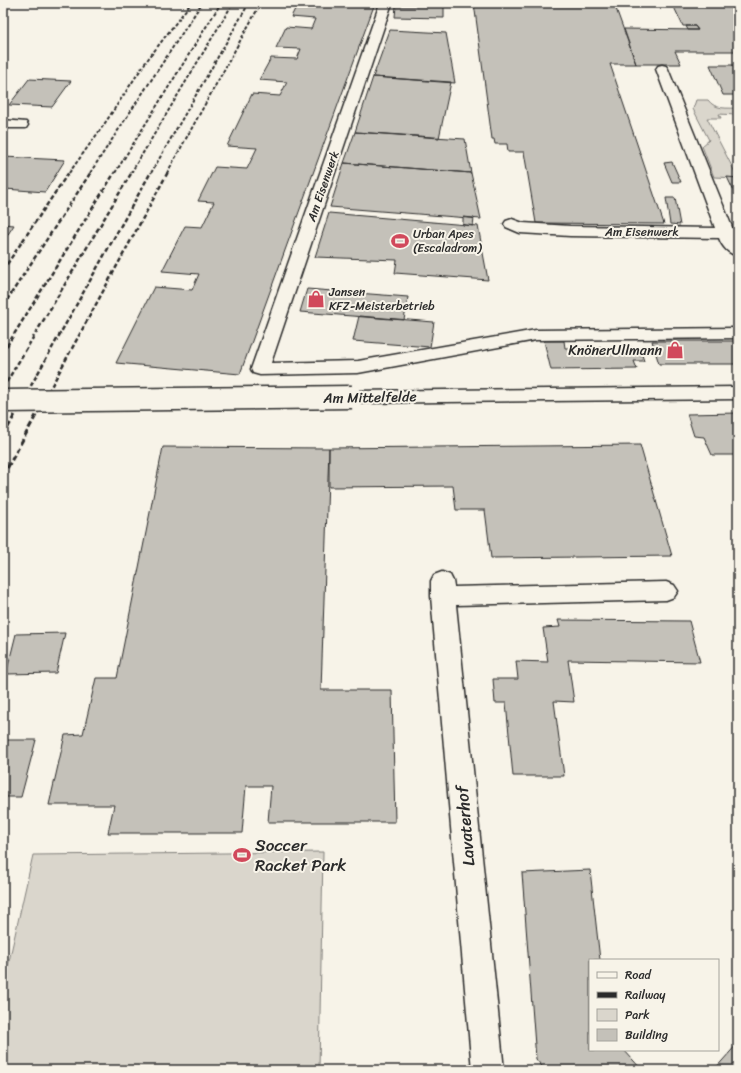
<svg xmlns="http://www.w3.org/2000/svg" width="741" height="1073" font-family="Sriracha,sans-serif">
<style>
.green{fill:#dad6cc;stroke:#82807c}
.building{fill:#c4c1b9;stroke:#2b2b2b}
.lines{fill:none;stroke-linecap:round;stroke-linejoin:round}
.minor-casing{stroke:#2b2b2b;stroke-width:3}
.minor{fill:#f7f3e8;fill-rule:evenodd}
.rail-far2{stroke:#2b2b2b;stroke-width:2;stroke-dasharray:3.5 2;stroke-linecap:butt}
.rail-far1{stroke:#2b2b2b;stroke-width:2.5;stroke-dasharray:4.5 2.5;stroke-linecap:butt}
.rail{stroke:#2b2b2b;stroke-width:3;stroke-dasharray:6 3;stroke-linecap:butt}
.minor-bridge-far1-casing{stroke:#2b2b2b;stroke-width:20;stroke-linecap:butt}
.minor-bridge-casing{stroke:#2b2b2b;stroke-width:25;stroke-linecap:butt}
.minor-bridge-far1{stroke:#f7f3e8;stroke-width:17}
.minor-bridge{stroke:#f7f3e8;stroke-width:22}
.labels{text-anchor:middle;stroke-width:4;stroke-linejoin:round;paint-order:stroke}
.far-street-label{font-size:12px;fill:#2b2b2b;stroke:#f7f3e8}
.far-poi-label{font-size:12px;fill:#2b2b2b;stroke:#f7f3e8;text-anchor:start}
.poi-label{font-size:14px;fill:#2b2b2b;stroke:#f7f3e8;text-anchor:end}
.street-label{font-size:14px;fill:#2b2b2b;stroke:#f7f3e8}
.near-street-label{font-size:17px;fill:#2b2b2b;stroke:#f7f3e8}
.near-poi-label{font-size:17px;fill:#2b2b2b;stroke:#f7f3e8;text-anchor:start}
</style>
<rect width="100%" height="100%" fill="#f7f3e8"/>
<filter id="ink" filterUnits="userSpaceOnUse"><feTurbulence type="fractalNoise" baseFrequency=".025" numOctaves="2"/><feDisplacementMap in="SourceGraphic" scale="8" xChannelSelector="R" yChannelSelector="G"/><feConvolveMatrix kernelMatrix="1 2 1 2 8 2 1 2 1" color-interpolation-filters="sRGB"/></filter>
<g filter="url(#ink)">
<path class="green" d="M696 100H708C715 110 728 108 738 108V117L736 115 719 114 721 118H707L738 178 714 177 702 146 709 140 693 109Z
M323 852 319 1070H3V988L33 855Z"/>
<path class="building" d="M298 3H375L240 374 116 363 154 287 192 290 199 274 162 271 185 226 202 227 214 202 198 201 215 167 247 169 257 148 227 146 252 94 280 96 287 82 259 80 271 58 297 59 301 49 276 48 286 27 311 29 315 19 291 17Z
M418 3H444V18L395 17 396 6H418Z
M474 3H614L636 64H610L664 224 536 223 524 152H508L507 144H495L494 139H492Z
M672 3H738V51H675L681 64H636L624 29 698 30 695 26H683Z
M686 26H695L698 30H688Z
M390 30 446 33 455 83 373 77Z
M710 65H738V95H723Z
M373 77 451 82 439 138 355 132Z
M29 79 71 81 52 107 9 105Z
M355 132 465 139 471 173 344 163Z
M3 157 65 160 45 192 5 189 3 192Z
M672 162 681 182H672L664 163Z
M344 163 471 173 481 219 330 207Z
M727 177 738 178V200Z
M666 198H675L680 225 670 224Z
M329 213 478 226 488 280 395 273 397 260 315 257Z
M463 217 474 218 473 226 463 225Z
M3 224 14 225 3 242Z
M307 289 408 297 404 320 300 312Z
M359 316 434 322 430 347 353 341Z
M544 341H564L565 348 631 347 633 355H642L644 361H634L637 369 551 370Z
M652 341H738V364H659Z
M738 413V455H712L704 437 694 436 687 414Z
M640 445 672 556 491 558 485 510H456L453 486 329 487V448Z
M163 447 329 448 321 690H392L395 822H268L271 786H246L242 833H108L114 805H49L65 735 83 734 96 678H117Z
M558 620 689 621 700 662 568 660 574 702 554 701 564 776H513L506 703H495L493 679H518L516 661 548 662 543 628 560 627Z
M65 633 56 673 6 674 16 634Z
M3 740H36L21 797H3Z
M590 870 600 960H590V1050H624L642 1070H545L536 1059 522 873Z
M738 1043V1070H714Z"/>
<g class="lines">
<g class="minor-casing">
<path id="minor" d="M380 3H392L271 363 358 361 536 330 738 328V338L536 340 358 373 260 375 253 373 251 369Z
M662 65 666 66 668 69 738 242V256C729 254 722 247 719 238L570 236 520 233 506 227 504 224 506 221 512 219 523 223 570 226 715 228 656 69 658 66Z
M3 120 26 122 28 125 26 128H3Z
M738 387V399L352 403 345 401 342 397 345 393 352 391Z
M442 572 450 575 453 581 454 587 666 582 674 585 678 591 674 597 666 600 456 605 504 1070H472L431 596V581L434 575Z"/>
</g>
<use href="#minor" class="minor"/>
<path class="rail-far2" d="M69 173 103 126 145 63 191 3
M90 173 202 3
M115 173 221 3
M131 173 233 3
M151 173 249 3
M167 173 261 3"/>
<path class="rail-far1" d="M3 270 69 172
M3 306 91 172
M3 352 115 172
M3 388 132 172
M24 398 151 172
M45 398 168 172"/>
<path class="rail" d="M3 436 25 397
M3 476 46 397"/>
<g class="minor-bridge-far1-casing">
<path id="minor-bridge-far1" d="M274 398 352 397"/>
</g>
<g class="minor-bridge-casing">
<path id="minor-bridge" d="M3 401 352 397"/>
</g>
<use href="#minor-bridge-far1" class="minor-bridge-far1"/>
<use href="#minor-bridge" class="minor-bridge"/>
</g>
</g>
<defs>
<g id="stadium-bare" transform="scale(1.38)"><path d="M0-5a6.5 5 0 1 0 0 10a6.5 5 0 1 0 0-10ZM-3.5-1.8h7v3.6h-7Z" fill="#d1495b" stroke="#f7f3e8" stroke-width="2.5" paint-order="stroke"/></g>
<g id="shop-bare" transform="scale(1.38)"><path d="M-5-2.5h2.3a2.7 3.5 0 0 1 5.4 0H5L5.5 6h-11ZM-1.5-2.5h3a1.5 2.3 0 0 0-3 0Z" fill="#d1495b" stroke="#f7f3e8" stroke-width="2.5" paint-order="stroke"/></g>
</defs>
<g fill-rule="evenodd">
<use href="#stadium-bare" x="400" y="241"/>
<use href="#shop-bare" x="316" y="299"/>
<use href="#shop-bare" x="675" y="350"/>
<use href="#stadium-bare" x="242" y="855"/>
</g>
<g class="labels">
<g class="far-street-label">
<text transform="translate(323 186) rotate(-71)" y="4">Am Eisenwerk</text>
<text x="642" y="236">Am Eisenwerk</text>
</g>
<g class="far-poi-label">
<text x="413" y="238">Urban Apes<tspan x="413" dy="14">(Escaladrom)</tspan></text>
<text x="329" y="296">Jansen<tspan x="329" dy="14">KFZ-Meisterbetrieb</tspan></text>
</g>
<g class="poi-label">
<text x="662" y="355">KnönerUllmann</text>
</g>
<g class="street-label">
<text transform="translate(370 397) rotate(-1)" y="5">Am Mittelfelde</text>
</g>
<g class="near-street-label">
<text transform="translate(465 826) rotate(-95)" y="6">Lavaterhof</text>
</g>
<g class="near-poi-label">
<text x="255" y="851">Soccer<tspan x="255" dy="20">Racket Park</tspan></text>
</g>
</g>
<rect width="741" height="1073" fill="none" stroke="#f7f3e8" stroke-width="16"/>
<rect x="8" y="8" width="725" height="1057" fill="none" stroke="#2b2b2b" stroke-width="1.5" filter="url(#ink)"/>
<rect x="589" y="959" width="130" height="92" fill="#f7f3e8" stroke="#a5a39c"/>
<rect x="597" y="972" width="20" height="6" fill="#f7f3e8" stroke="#a5a39c"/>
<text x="625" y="979" font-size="12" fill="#2b2b2b">Road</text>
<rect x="597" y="992" width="20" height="6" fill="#2b2b2b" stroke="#a5a39c"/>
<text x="625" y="999" font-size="12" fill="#2b2b2b">Railway</text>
<rect x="597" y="1009" width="20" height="12" fill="#dad6cc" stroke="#a5a39c"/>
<text x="625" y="1019" font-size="12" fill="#2b2b2b">Park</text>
<rect x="597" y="1029" width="20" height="12" fill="#c4c1b9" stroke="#a5a39c"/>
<text x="625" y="1039" font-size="12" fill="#2b2b2b">Building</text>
</svg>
